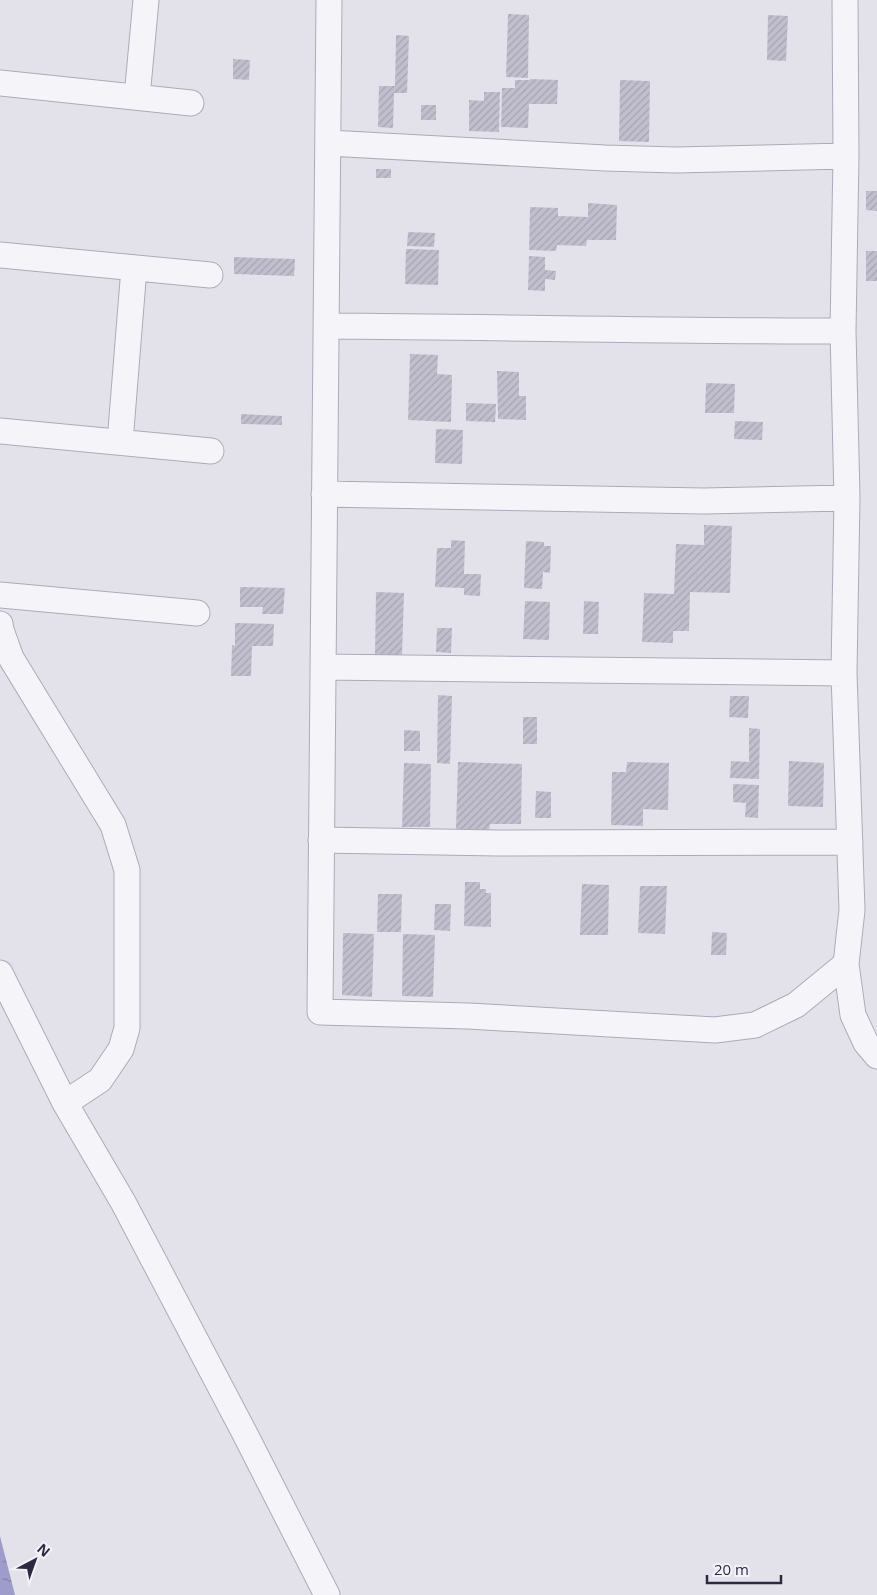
<svg xmlns="http://www.w3.org/2000/svg" width="877" height="1595" font-family="'Open Sans',sans-serif">
<style>
.water{fill:url(#water-ripples)}
.building{fill:url(#building-hatch)}
.lines{fill:none;stroke-linecap:round;stroke-linejoin:round}
.minor-casing{stroke:#acaab9;stroke-width:27}
.minor{stroke:#f5f5f9;stroke-width:25}
</style>
<defs>
<pattern id="water-ripples" width="26" height="14" patternUnits="userSpaceOnUse" patternTransform="scale(1.25)"><rect width="26" height="14" fill="#9e9ccb"/><path d="M2 4q2-2 4 0t4 0M15 11q2-2 4 0t4 0" fill="none" stroke="#817fa6"/></pattern>
<pattern id="building-hatch" width="6" height="6" patternUnits="userSpaceOnUse" patternTransform="scale(1.25)"><rect width="6" height="6" fill="#c1bfce"/><path d="M-1 1l2-2M0 6l6-6M5 7l2-2" fill="none" stroke="#a6a4b2"/></pattern>
</defs>
<rect width="100%" height="100%" fill="#e3e2eb"/>
<path class="water" d="M0 1536 15 1595H0Z"/>
<path class="building" d="M508 14 529 15 528 78 506 77Z
M768 15 788 16 786 61 767 60Z
M396 35 409 36 407 93H394L393 128 378 127 379 86H395Z
M233 59 250 60 249 80 233 79Z
M530 79 558 80 557 104H529Z
M515 80H530L528 128 501 127 502 88H515Z
M620 80 650 81 649 142 619 141Z
M484 92H500L499 132 469 131V100L484 101Z
M421 105H436V120H421Z
M376 169H391V178H376Z
M866 191H877V211L866 210Z
M588 203 617 205 616 240H587L586 246 557 245 556 251 529 250 530 207 558 208V216L588 217Z
M408 232 435 233 434 247 407 246Z
M406 249 439 250 438 285 405 284Z
M866 251H877V281H866Z
M529 256 545 257V270L556 271 555 280 545 279V291L528 290Z
M234 257 295 259 294 276 234 274Z
M410 354 438 355 437 374 452 375 451 422 408 420Z
M497 371 519 372V396H526V420L498 419Z
M706 383 735 384 734 413H705Z
M466 403 496 404 495 422 466 421Z
M241 414 282 416V425L241 424Z
M735 421 763 422 762 440 734 439Z
M436 429 463 430 462 464 435 463Z
M704 525 732 526 730 593 690 592 689 631H673V643L642 642 644 593 674 594 676 544 704 545Z
M451 540 465 541 464 574H481L480 596 464 595V588L435 587 437 548H451Z
M526 541 544 542V546H551L550 573 543 572 542 589 524 588Z
M240 587 285 588 283 614H262L263 607H240Z
M376 592 404 593 402 656 375 655Z
M525 601 550 602 549 640 523 639Z
M584 601 599 602 598 634H583Z
M235 623 274 624 273 646H252L251 676H231L232 645 235 646Z
M437 628H452L451 653 436 652Z
M438 695 452 696 450 764 437 763Z
M730 696H749L748 718 729 717Z
M523 717H537V744H523Z
M749 728 760 729 759 779 730 778 731 761 749 762Z
M404 730 420 731V751H404Z
M789 761 824 763 823 807 788 806Z
M458 762 522 764 521 824H490L489 831 456 830Z
M627 762 669 763 668 810 643 809V826L611 825 612 772H626Z
M404 763 431 764 430 827H402Z
M733 784 759 785 758 818 745 817 746 803 733 802Z
M536 791 551 792V818H535Z
M465 882H480V889H486V893H491V927L464 926Z
M582 884 609 885 608 935H580Z
M640 886H667L665 934 638 933Z
M378 894H402L401 932H377Z
M435 904H451L450 931 434 930Z
M712 932 727 933 726 955H711Z
M343 933 374 934 372 997 342 995Z
M403 934 435 935 433 997 402 996Z"/>
<g class="lines">
<g class="minor-casing">
<path id="minor" d="M329 0 320 1012 468 1016 715 1030 755 1025 796 1005 846 964
M845 0 846 156 843 331 847 498 844 673 852 910 846 964 853 1015 866 1043 877 1056
M0 83 191 103
M137 97 146 0
M328 143 605 158 676 160 846 156
M0 255 210 275
M326 326C498 327 670 331 843 331
M0 431 211 451
M120 442 134 268
M324 494 704 501 847 498
M0 595 197 613
M0 624 1 630 11 658 113 825 127 870V1028L121 1049 100 1080 65 1103
M323 667 844 673
M321 840 498 843 850 842
M0 973 65 1103 123 1202 244 1432 327 1595"/>
</g>
<use href="#minor" class="minor"/>
</g>
<g transform="translate(35 1560) rotate(41)" stroke="#f2f2f8" stroke-width="4" paint-order="stroke">
<path d="M0-4L9 19L0 12L-9 19Z" fill="#2d2943"/>
<text y="-8" font-size="14" font-weight="bold" text-anchor="middle" fill="#2d2943">N</text>
</g>
<path d="M707 1575v8h74v-8" fill="none" stroke="#2d2943" stroke-width="2.5"/>
<text x="714" y="1575" font-size="15" fill="#2d2943" stroke="#f2f2f8" stroke-width="4" paint-order="stroke">20 m</text>
</svg>
